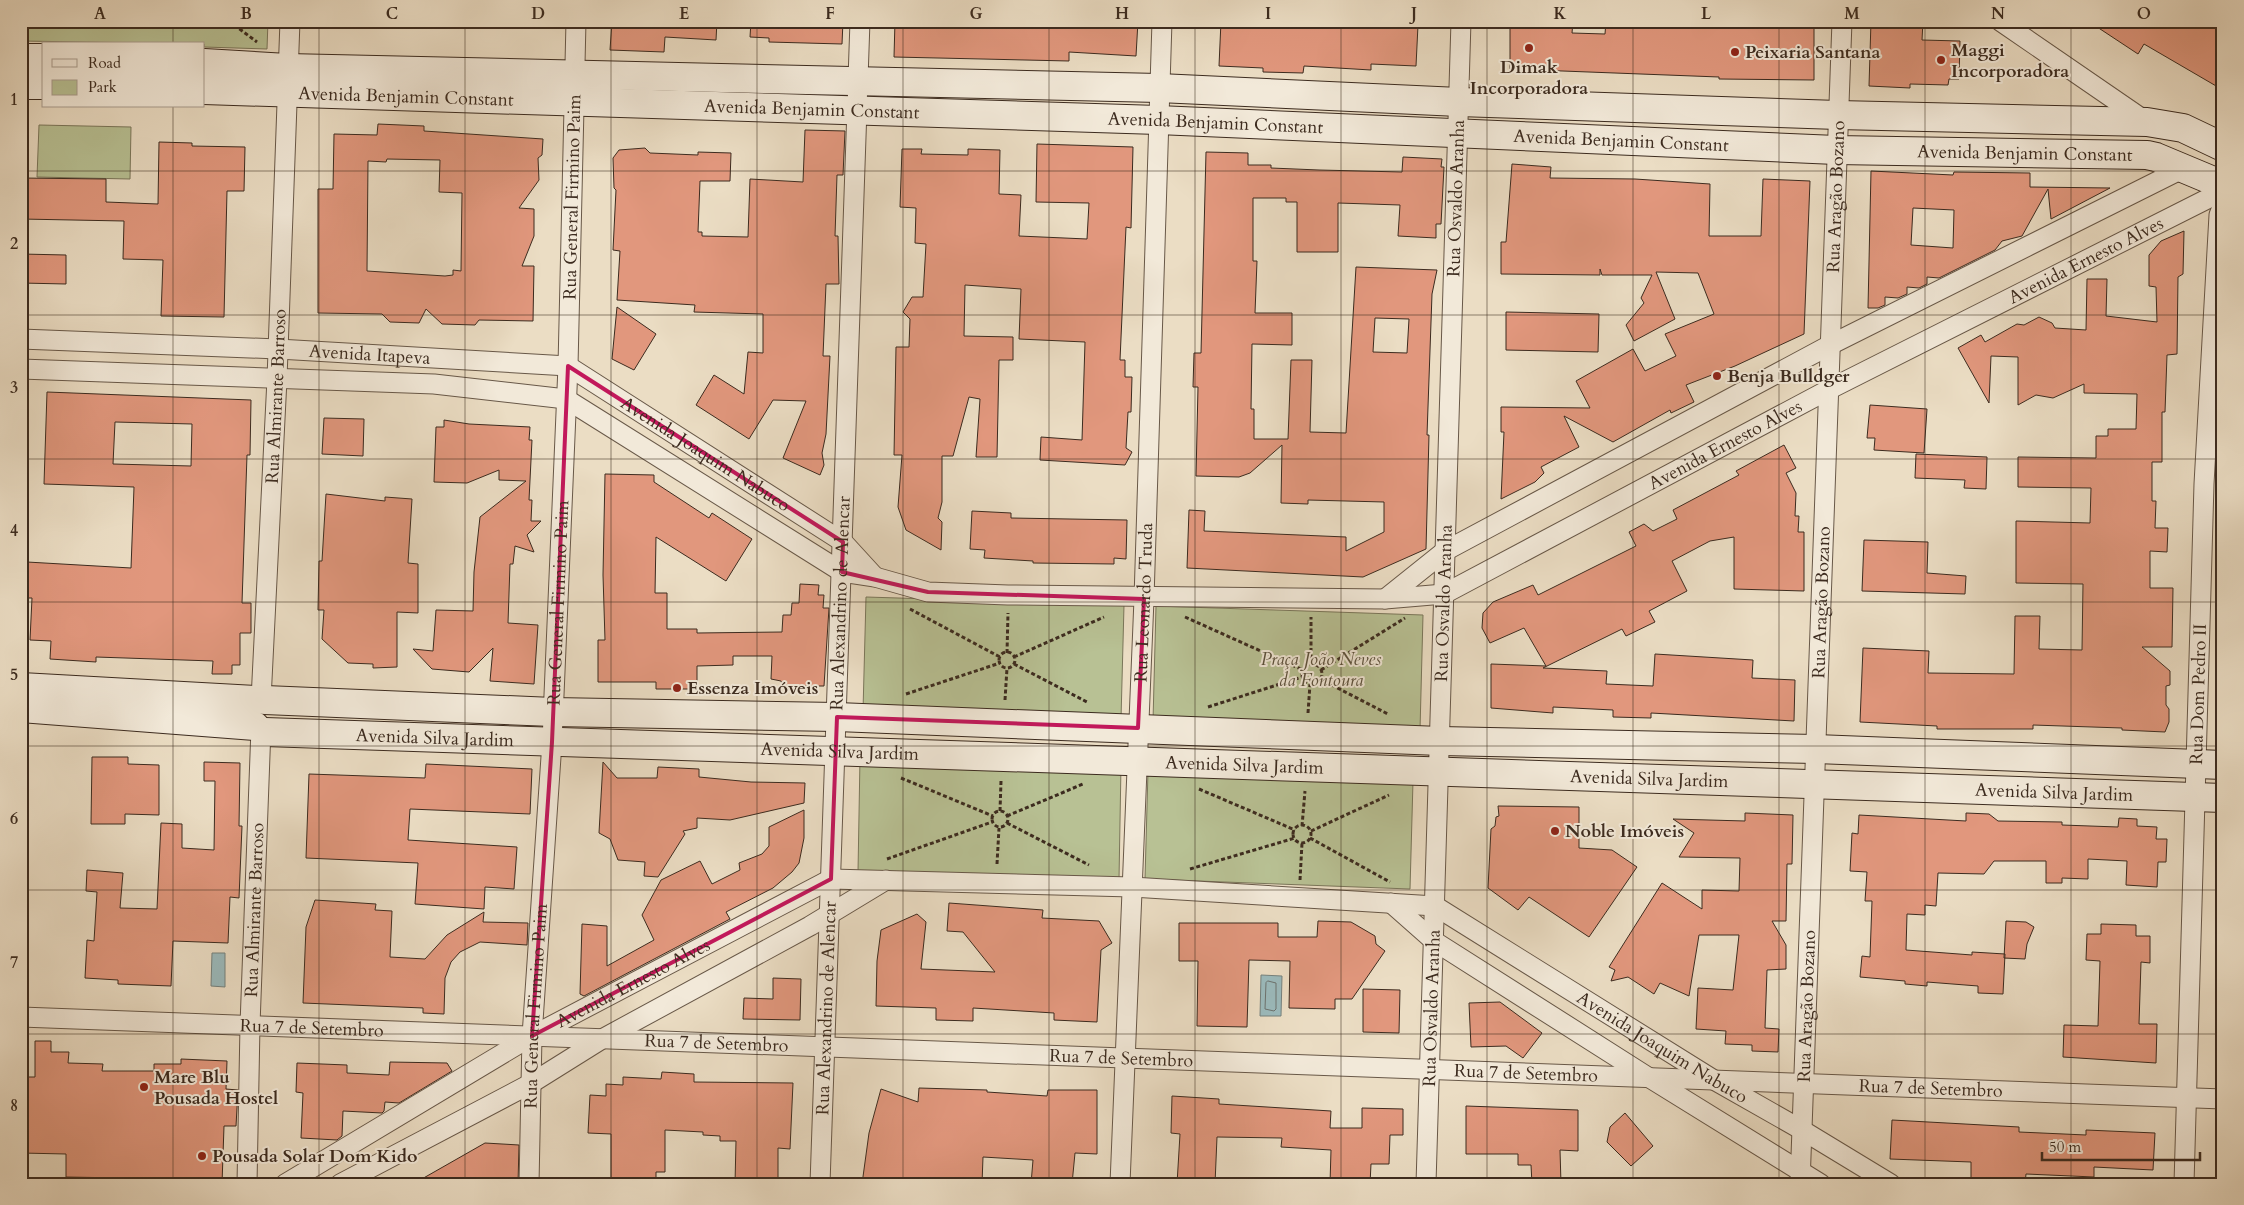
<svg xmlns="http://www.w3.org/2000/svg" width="2244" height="1205" font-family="Cardo,serif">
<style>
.green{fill:#b8c194;stroke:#7a765a}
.water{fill:#9bbabc;stroke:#75817d}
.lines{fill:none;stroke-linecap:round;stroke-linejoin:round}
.shore{stroke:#6c726e;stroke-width:1}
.building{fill:#e1977d;stroke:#3c2b1f;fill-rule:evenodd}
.street-casing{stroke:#685848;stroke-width:21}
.secondary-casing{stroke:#3c2b1f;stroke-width:30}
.path{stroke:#3c2b1f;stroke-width:3;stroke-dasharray:4 2.5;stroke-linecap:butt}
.street{stroke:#f2e9d9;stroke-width:19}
.secondary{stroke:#f2e9d9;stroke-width:28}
.marked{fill:none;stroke:#c2185b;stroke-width:4;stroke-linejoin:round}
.grid{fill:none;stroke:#3c2b1f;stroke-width:1;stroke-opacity:0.55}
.poi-dot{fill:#8f2418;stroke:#f2e9d9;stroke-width:2}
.labels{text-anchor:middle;stroke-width:4;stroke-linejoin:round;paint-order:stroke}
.poi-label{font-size:18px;font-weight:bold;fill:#3c2b1f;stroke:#f2e9d9;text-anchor:start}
.street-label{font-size:18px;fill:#3c2b1f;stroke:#f2e9d9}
.park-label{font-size:18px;font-style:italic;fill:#5b503c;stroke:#f2e9d9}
.neatline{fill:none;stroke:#3c2b1f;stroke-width:2}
.grid-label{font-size:16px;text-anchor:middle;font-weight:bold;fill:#3c2b1f}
</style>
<rect width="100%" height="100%" fill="#ebddc4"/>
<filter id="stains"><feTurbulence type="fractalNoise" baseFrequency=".004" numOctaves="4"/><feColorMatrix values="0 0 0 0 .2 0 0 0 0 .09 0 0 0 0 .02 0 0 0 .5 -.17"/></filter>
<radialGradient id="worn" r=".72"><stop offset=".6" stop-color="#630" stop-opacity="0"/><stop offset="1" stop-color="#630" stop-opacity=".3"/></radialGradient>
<path class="green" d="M21 21H268L267 49 204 47V44L21 41Z
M39 125 131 127 130 179 37 177Z
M866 597 1124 605 1121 719 863 711Z
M1156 606 1423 615 1420 730 1153 721Z
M860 758 1121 765 1119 879 858 872Z
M1148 771 1413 781 1410 889 1145 879Z"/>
<path class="water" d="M212 953H225V987L211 986Z
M1261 975 1282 976 1281 1016H1260Z"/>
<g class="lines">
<path class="shore" d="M1268 981 1276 983V1009L1274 1011 1265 1009 1266 983Z"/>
</g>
<path class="building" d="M612 21H717L716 40 665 37 664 52 610 50Z
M751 21H843L842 44 769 42V38L750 37Z
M895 21H1138L1136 56 1069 52V61L894 57Z
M1221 21H1374V23L1418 25 1416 66 1371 64V70L1304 66 1303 73 1263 72V68L1219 66Z
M1510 21H1573L1572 33 1605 34 1606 21H1814V80L1719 79V77L1510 69Z
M1871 21H1923L1922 40 1960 41 1959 79H1949L1948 85 1910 84V88L1869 86Z
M2088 21H2223V90L2144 44 2138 54Z
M378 124 424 126V131L543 139 542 155 538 158 539 180 519 208 534 209V236L522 266H534L533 321 479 320 475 325 442 324 426 309 419 323 390 322 382 314 318 313V189H333L334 134 377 135ZM387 159 440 160 439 192 462 193 461 271 453 270V275L445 276 367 271 368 161 386 162Z
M805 130 845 131 843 175H837L835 236H838L839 284H826L823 356H830L826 434 822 453 824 465 820 475 783 458 806 401 773 400 749 439 696 405 714 375 744 394 748 352 763 353V314L694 312 695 305 617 300 620 251 613 250 616 190 614 188 613 158 619 150 645 148 650 153 698 155V152L731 153 730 181H700L698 232H702V236L748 237 750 179 803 182Z
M159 142 192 143V146L245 147 244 191H227L224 317 161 316 163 260 123 259 124 221 21 219V178L106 179V202L158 204Z
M1037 144 1133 147 1131 228 1126 227 1120 360H1125V377H1132L1131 412H1128L1126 448 1132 452 1125 465 1040 460 1041 437 1082 440 1085 342 1019 339 1021 289 965 285 964 336 1013 337V360H999L997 457H976L980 399 969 397 953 456H942V502L938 518 942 522 941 550 906 530 898 507 902 455H894L896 347H909L910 319 903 312 912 297H923L926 244 915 243 916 208 900 207 902 149H922L921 154 968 155V149L1000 150 999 194 1021 195 1019 236 1087 239 1089 203 1036 202Z
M1206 152 1248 153V165H1271V168L1319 170 1402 172 1403 157 1442 159 1441 167H1444L1441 224H1436V238L1398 236 1400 205 1338 203V252H1297V202H1286V198H1253V261H1257L1255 313H1292V345L1252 344 1251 409H1254V439H1288L1291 360H1312L1310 432 1346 433 1356 267 1437 270 1432 294 1427 435H1429L1426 549 1363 577 1187 568 1189 510 1205 511 1204 531 1346 537V551L1384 532V502L1308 500V504L1281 503 1282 445 1250 473 1239 477 1196 476 1198 387H1193L1194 353H1201ZM1375 318 1409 319 1407 353 1373 352Z
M1512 164 1551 167 1550 178 1635 179 1710 184 1709 236H1761L1763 179 1810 181 1804 334 1735 366 1686 385 1694 402 1671 413 1670 410 1613 442 1564 416 1579 447 1541 467 1544 473 1535 482 1501 499 1504 432H1501V407L1590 408 1576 381 1633 349 1645 371 1676 356 1665 334 1714 314 1698 273 1656 272 1675 319 1634 341 1626 325 1644 303 1641 298 1652 275H1602L1600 269V275L1501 274V242H1506Z
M1871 171 1953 175 1954 172 2030 173V187L2110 188 2051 219 2048 189 2022 236 2002 241 1995 250 1939 278 1927 277V284L1919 288 1907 287V294L1898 298 1885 297V305L1878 308H1868ZM1913 208 1954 210 1953 248 1911 245Z
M2184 231 2183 274 2178 277 2177 354 2167 355 2165 412H2162V462H2152V501H2156L2155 528H2168L2167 552 2150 551V588H2173L2172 647H2142L2170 671V685L2166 686V705L2169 709V722L2165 732 2122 730V728L2033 725V729H1937V726L1860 722 1863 648 1929 651 1928 673 2014 674 2015 616H2040L2039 649 2082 650 2083 584 2016 583V521L2090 523 2091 488 2018 487V457L2096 458V436H2108V429H2136L2137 394 2084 393V384L2053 398 2036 395 2018 405V357L1991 356 1989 403 1958 348 1981 335 1985 342 2017 324 2024 325 2039 317 2052 323 2055 328 2086 330 2087 279H2107L2106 316 2157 322 2156 287 2149 286V255L2161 241Z
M21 254 66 255V284L21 283Z
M617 307 656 334 634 370 612 359Z
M1506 312 1599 314 1598 352 1506 350Z
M47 392 251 400 250 455H247L242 603H251V633H240V665H232V674H212L213 661 96 657V662L50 659 51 641 30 640 32 598H25L27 562 131 568 134 487 44 484ZM115 422 192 424 191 466 113 464Z
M1870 405 1927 409 1924 453 1874 450 1875 438H1867Z
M324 418 364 419 363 456 322 454Z
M444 420 469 424 530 427 529 440H532L529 500H532L531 521H541L527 535 534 552 515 546 513 564H510L508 623 538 625 534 684 490 681 493 648 469 672 432 669 413 649 433 651 436 610 473 611 474 572 480 517 526 481 499 480V470L467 483 434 482 436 427H444Z
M1784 445 1796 468 1786 473 1796 493 1795 516H1799L1798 532H1804V591L1734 589V537L1710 541 1672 561 1687 591 1649 611 1655 622 1626 636 1622 629 1543 668 1607 671 1606 684 1653 686 1655 654 1753 660 1752 678 1795 680 1794 721 1651 713V718L1613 717V710L1553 707V713L1491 708V664L1546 666 1524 628 1490 643 1482 628 1483 613 1493 602 1533 585 1538 595 1636 546 1629 532 1644 524 1653 531 1677 519 1673 510 1739 475 1736 471Z
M1916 454 1987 457 1986 489 1964 488 1965 480 1915 478Z
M605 474 654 475V482L709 518 712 513 752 539 726 581 656 537 655 593H667V629H697V633L782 632 783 615H791L792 603H799L800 584 819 585 818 595H824L823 608H829L824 686H783L781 681 771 679 772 656H733V665L697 666V689H656V682H598V640H605L603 575Z
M326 494 385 501V497L412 499 408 563 418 564V613L397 612V667L373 668V664L348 663 322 639 324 610H318L319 561H322Z
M972 511 1011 513V518L1127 520 1126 559 1114 558V564L1033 563V561L984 558 985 550 970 549Z
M1864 540 1928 542 1927 573 1966 576 1965 594 1862 591Z
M92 757H128V764L159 765V815L125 814V824H91Z
M204 762 240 763 239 826H242L239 898 230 897 228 943 173 941 171 986 118 984V980L85 978 87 940 94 941 97 892 86 891 87 870 123 873 120 908 157 909 161 823 182 824V848L214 850 215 781H204Z
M603 762 617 778H657L658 767 699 769V777L751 782 805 783 804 803 730 820 697 818V828L683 831 685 834 658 877 644 876 645 862 618 860 610 839 599 833Z
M426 764 532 769 530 814 410 809 408 840 517 847 514 889 485 887 484 909 415 904 418 863 306 858 309 774 425 778Z
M1498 806 1579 807V848L1612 850 1637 867 1589 937 1529 897 1518 910 1488 888 1491 829 1495 826 1496 817 1499 816Z
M804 810V838L799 863 792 872 773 888 726 912 730 919 584 996 580 994 582 924 607 926V966L654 940 642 915 661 880 700 861 712 884 740 870 739 863 762 854 769 846V827Z
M1745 813 1793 815 1792 864H1787L1786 921H1772L1786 945V969L1767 970 1765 1028 1779 1029 1778 1052 1752 1051V1045L1725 1044 1726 1031 1696 1029 1698 988 1733 990 1739 935H1699L1689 996 1660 983 1654 994 1628 977 1611 981 1615 970 1609 967 1662 883 1702 909V890L1739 891 1740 858 1679 857 1694 833 1673 819 1745 821Z
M1966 813 1989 814 1998 821 2062 822V825L2118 827 2119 818 2137 819V826L2157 827 2156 839H2167L2166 862H2158L2157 887 2126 885 2127 861 2088 859V879L2062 878V883H2046V861H1994L1984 874 1938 873 1936 906 1925 905V915L1907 914 1906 950 1972 955V952L2005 954 2003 994 1978 993V986L1927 982V986L1905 984V981L1860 977 1862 956 1870 957 1872 901H1865L1867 872 1850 871 1852 833 1858 834 1859 815 1966 821Z
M315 900 376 904 375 910 392 911 390 957 425 959 447 935 484 912 483 922 528 923 527 945 480 942 460 952 451 962 445 978 444 1014 423 1013V1008L303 1003 306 927Z
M949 903 1043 910 1042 918 1099 921 1112 943 1101 950 1097 1022 1054 1020V1013L973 1008V1021L936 1020V1008L876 1006 877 961 881 930 917 914 926 922 921 969 995 972 963 932 947 931Z
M1318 921 1351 922 1375 936 1376 944 1385 951 1352 999H1335V1009L1289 1008 1290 961 1249 960 1247 1027 1197 1026 1198 961H1179V923H1278V937H1317Z
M2006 921 2026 922 2034 927 2027 944 2025 959 2004 958Z
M2101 924 2136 925V936H2150V963L2141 962 2139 1024H2157L2156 1063 2063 1057 2064 1025 2098 1026 2100 961 2086 960 2087 934H2101Z
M773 978 801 979 800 1020 743 1019 744 998 773 999Z
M1363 989 1400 990 1399 1033 1363 1032Z
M1500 1002 1542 1033 1523 1058 1506 1046 1471 1047 1469 1003Z
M35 1041H51V1052H69L68 1063 103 1064 102 1071H154V1064H181V1059L227 1061 226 1089 238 1090 236 1126H224L222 1184 159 1183 123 1178 66 1177V1154L21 1153V1077H35Z
M390 1062 447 1063 452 1071 399 1103 385 1102 384 1111 382 1113 343 1111 342 1136 337 1140 301 1138 303 1093 296 1092 297 1063 347 1065V1073L389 1075Z
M662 1072 694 1074V1082L793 1083 790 1149 778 1148V1184H735L736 1141H720V1136L703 1135V1132L665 1130V1172H656V1184H611V1134L588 1133 590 1095 606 1096V1084L623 1085V1077L661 1079Z
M919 1088 987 1090V1092L1047 1096 1048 1090H1097V1154L1075 1153 1072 1184H1031L1033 1160 983 1157 982 1184H862L869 1133 881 1089 918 1102Z
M1172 1096 1219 1099V1104L1331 1111 1330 1128H1362V1108L1403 1109V1135H1390L1389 1164H1371L1370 1184H1330L1331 1150 1281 1147 1282 1138 1217 1137 1215 1184H1177L1180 1134 1171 1133Z
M1466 1106 1578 1110V1151L1560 1150 1561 1184H1532L1531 1165H1518V1154H1466Z
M1625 1113 1653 1146 1631 1166 1607 1142 1610 1127Z
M1892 1120 2019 1127V1132L2086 1135V1130L2155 1133 2153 1170 2094 1167V1177L2026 1174 2025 1184H1971V1162L1890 1159Z
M485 1143 519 1145 518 1184H413Z"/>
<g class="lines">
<g class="street-casing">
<g id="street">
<path d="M2000 21 2147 122"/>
<path id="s1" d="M21 339 278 349 568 366 843 542 875 577"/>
<path id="s2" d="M21 369 434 384 566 399 842 572 875 577 928 592 1008 595 1385 599 1444 594 1828 390 2223 191"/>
<path d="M1385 599 1445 551 1830 345 2184 168"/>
<path id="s3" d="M261 700 277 379 290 21"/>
<path d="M1391 903 1434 941 1648 1077 1821 1184"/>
<path id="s4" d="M21 1017 2223 1099"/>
<path id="s5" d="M247 1184 250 1025 261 728"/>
<path id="s6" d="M285 1184 532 1036 831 879 1132 887 1435 906 1714 1080 1802 1130 1891 1184"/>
<path d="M340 1184 530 1084 602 1039 810 926 886 880"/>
<path id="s7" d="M529 1184 532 1036 552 742 568 366 576 21"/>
<path id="s8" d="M820 1184 860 21"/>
<path id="s9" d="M1120 1184 1144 599 1162 21"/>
<path id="s10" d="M1426 1184 1461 21"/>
<path id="s11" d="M1800 1184 1842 21"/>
<path id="s12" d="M2184 1184 2204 484 2219 215 2223 205"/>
</g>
</g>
<g class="secondary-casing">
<g id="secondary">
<path d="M21 58H44"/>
<path d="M204 63 287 68 1159 88 1459 102 1838 115 2147 122 2183 128 2223 147"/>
<path d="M21 85H44"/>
<path id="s13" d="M204 90 1158 120 1836 150 2147 155 2156 157 2223 185"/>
<path d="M21 687 256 700"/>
<path d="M265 700 553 712 837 717 1440 741 1816 749 2223 765"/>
<path d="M21 708 255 726"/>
<path id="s14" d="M265 732 2223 798"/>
</g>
</g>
<path class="path" d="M229 21 257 42
M910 609 1000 657
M1185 617 1303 670
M999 660a8 8 0 1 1 16 0a8 8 0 1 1-16 0Z
M1007 653 1008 613
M1014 657 1104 617
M1014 664 1087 702
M1302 674a10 10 0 1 1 20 0a10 10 0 1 1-20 0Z
M1311 665V617
M1321 670 1405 618
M1320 679 1388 714
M906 694 1000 663
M1005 700 1007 668
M1208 707 1302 677
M1308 713 1310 684
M901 778 993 816
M1199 789 1295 830
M992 819a8 8 0 1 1 16 0a8 8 0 1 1-16 0Z
M1000 811 1001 781
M1007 816 1083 784
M1007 823 1089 865
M1293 834a9 9 0 1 1 18 0a9 9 0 1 1-18 0Z
M1302 826 1305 791
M1311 831 1389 795
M1310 838 1390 882
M887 859 992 822
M997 864 999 828
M1190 869 1295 838
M1300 880 1302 843"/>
<use href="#street" class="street"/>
<use href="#secondary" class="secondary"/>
</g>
<path class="marked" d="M568 366 843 542 842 572 928 592 1144 599 1138 728 837 717 831 879 532 1036 552 742Z"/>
<path class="grid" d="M173 21V44M319 21V1184M465 21V1184M611 21V1184M757 21V1184M903 21V1184M1049 21V1184M1195 21V1184M1341 21V1184M1487 21V1184M1633 21V1184M1779 21V1184M1925 21V1184M2071 21V1184M173 106V1184M21 171H2223M21 315H2223M21 459H2223M21 602H2223M21 746H2223M21 890H2223M21 1034H2223"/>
<g class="poi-dot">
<circle cx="1529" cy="48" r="5"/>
<circle cx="1735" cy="52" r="5"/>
<circle cx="1941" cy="60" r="5"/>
<circle cx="1717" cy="376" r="5"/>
<circle cx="677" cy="688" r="5"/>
<circle cx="1555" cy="831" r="5"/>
<circle cx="144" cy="1087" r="5"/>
<circle cx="202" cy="1156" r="5"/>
</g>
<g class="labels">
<g class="poi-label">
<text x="1951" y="56">Maggi<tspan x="1951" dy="21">Incorporadora</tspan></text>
<text x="1745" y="58">Peixaria Santana</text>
<text x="1529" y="73" text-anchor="middle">Dimak<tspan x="1529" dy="21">Incorporadora</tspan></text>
<text x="1727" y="382">Benja Bulldger</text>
<text x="687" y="694">Essenza Imóveis</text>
<text x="1565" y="837">Noble Imóveis</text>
<text x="154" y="1083">Mare Blu<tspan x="154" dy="21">Pousada Hostel</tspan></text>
<text x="212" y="1162">Pousada Solar Dom Kido</text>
</g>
<g class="street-label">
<text dy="6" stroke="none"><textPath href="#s13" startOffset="202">Avenida Benjamin Constant</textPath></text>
<text dy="6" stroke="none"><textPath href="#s13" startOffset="608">Avenida Benjamin Constant</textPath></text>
<text dy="6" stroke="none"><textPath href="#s13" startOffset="1012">Avenida Benjamin Constant</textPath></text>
<text dy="6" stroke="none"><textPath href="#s13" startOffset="1418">Avenida Benjamin Constant</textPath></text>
<text dy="6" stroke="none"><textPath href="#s13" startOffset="1822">Avenida Benjamin Constant</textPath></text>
<text dy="6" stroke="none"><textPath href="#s7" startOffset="988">Rua General Firmino Paim</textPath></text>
<text dy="6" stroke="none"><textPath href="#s10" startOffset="986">Rua Osvaldo Aranha</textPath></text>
<text dy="6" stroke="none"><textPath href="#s11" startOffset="988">Rua Aragão Bozano</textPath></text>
<text dy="6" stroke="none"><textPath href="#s2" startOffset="2200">Avenida Ernesto Alves</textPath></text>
<text dy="6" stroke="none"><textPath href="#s1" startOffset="349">Avenida Itapeva</textPath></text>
<text dy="6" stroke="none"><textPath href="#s3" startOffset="304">Rua Almirante Barroso</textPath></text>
<text dy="6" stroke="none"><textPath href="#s2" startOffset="1795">Avenida Ernesto Alves</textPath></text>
<text dy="6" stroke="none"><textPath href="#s1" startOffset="711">Avenida Joaquim Nabuco</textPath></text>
<text dy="6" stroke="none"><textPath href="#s11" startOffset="582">Rua Aragão Bozano</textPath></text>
<text dy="6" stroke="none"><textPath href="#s7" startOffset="582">Rua General Firmino Paim</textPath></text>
<text dy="6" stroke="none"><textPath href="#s8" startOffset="581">Rua Alexandrino de Alencar</textPath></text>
<text dy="6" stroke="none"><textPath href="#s9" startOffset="582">Rua Leonardo Truda</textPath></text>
<text dy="6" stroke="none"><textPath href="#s10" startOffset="581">Rua Osvaldo Aranha</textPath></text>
<text dy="6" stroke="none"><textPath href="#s12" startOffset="490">Rua Dom Pedro II</textPath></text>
<text dy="6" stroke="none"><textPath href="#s14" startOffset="170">Avenida Silva Jardim</textPath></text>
<text dy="6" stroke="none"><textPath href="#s14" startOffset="575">Avenida Silva Jardim</textPath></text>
<text dy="6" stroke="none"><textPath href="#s14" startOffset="980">Avenida Silva Jardim</textPath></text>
<text dy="6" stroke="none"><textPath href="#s14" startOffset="1385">Avenida Silva Jardim</textPath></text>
<text dy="6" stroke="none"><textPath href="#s14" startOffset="1790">Avenida Silva Jardim</textPath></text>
<text dy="6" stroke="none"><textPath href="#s5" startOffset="274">Rua Almirante Barroso</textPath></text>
<text dy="6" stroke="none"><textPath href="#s6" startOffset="402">Avenida Ernesto Alves</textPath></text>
<text dy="6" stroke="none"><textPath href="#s7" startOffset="178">Rua General Firmino Paim</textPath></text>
<text dy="6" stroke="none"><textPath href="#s8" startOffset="176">Rua Alexandrino de Alencar</textPath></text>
<text dy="6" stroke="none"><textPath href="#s10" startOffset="176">Rua Osvaldo Aranha</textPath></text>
<text dy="6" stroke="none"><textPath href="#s11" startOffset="178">Rua Aragão Bozano</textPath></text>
<text dy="6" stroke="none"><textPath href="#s4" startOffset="291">Rua 7 de Setembro</textPath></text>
<text dy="6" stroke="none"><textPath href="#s4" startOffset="696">Rua 7 de Setembro</textPath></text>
<text dy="6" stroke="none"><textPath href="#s6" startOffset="1498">Avenida Joaquim Nabuco</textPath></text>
<text dy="6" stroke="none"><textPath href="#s4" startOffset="1101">Rua 7 de Setembro</textPath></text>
<text dy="6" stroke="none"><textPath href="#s4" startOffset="1506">Rua 7 de Setembro</textPath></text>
<text dy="6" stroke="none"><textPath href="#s4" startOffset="1911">Rua 7 de Setembro</textPath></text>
</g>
<g class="park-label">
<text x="1321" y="665">Praça João Neves<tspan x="1321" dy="21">da Fontoura</tspan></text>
</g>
</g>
<rect width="2244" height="1205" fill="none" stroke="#ebddc4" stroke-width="55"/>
<rect x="42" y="42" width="162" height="65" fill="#f2e9d9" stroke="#a99d8f"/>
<rect x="52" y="59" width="25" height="8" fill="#f2e9d9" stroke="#a99d8f"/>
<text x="88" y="68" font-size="15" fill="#3c2b1f">Road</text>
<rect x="52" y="80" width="25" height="15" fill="#b8c194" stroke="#a99d8f"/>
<text x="88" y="92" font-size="15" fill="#3c2b1f">Park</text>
<path d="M2042 1152v8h158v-8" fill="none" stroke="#3c2b1f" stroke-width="2.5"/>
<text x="2049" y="1152" font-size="15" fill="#3c2b1f" stroke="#f2e9d9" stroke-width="4" paint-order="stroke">50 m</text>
<rect x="28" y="28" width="2188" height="1150" class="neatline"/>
<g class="grid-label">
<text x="100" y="19">A</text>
<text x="246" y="19">B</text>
<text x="392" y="19">C</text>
<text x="538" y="19">D</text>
<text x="684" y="19">E</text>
<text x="830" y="19">F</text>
<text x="976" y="19">G</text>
<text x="1122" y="19">H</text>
<text x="1268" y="19">I</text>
<text x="1414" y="19">J</text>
<text x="1560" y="19">K</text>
<text x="1706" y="19">L</text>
<text x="1852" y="19">M</text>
<text x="1998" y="19">N</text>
<text x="2144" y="19">O</text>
<text x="14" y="105">1</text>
<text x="14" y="249">2</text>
<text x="14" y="393">3</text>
<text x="14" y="536">4</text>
<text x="14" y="680">5</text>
<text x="14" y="824">6</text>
<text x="14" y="968">7</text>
<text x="14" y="1111">8</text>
</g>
<rect width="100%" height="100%" filter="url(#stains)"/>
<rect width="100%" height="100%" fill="url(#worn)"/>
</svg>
